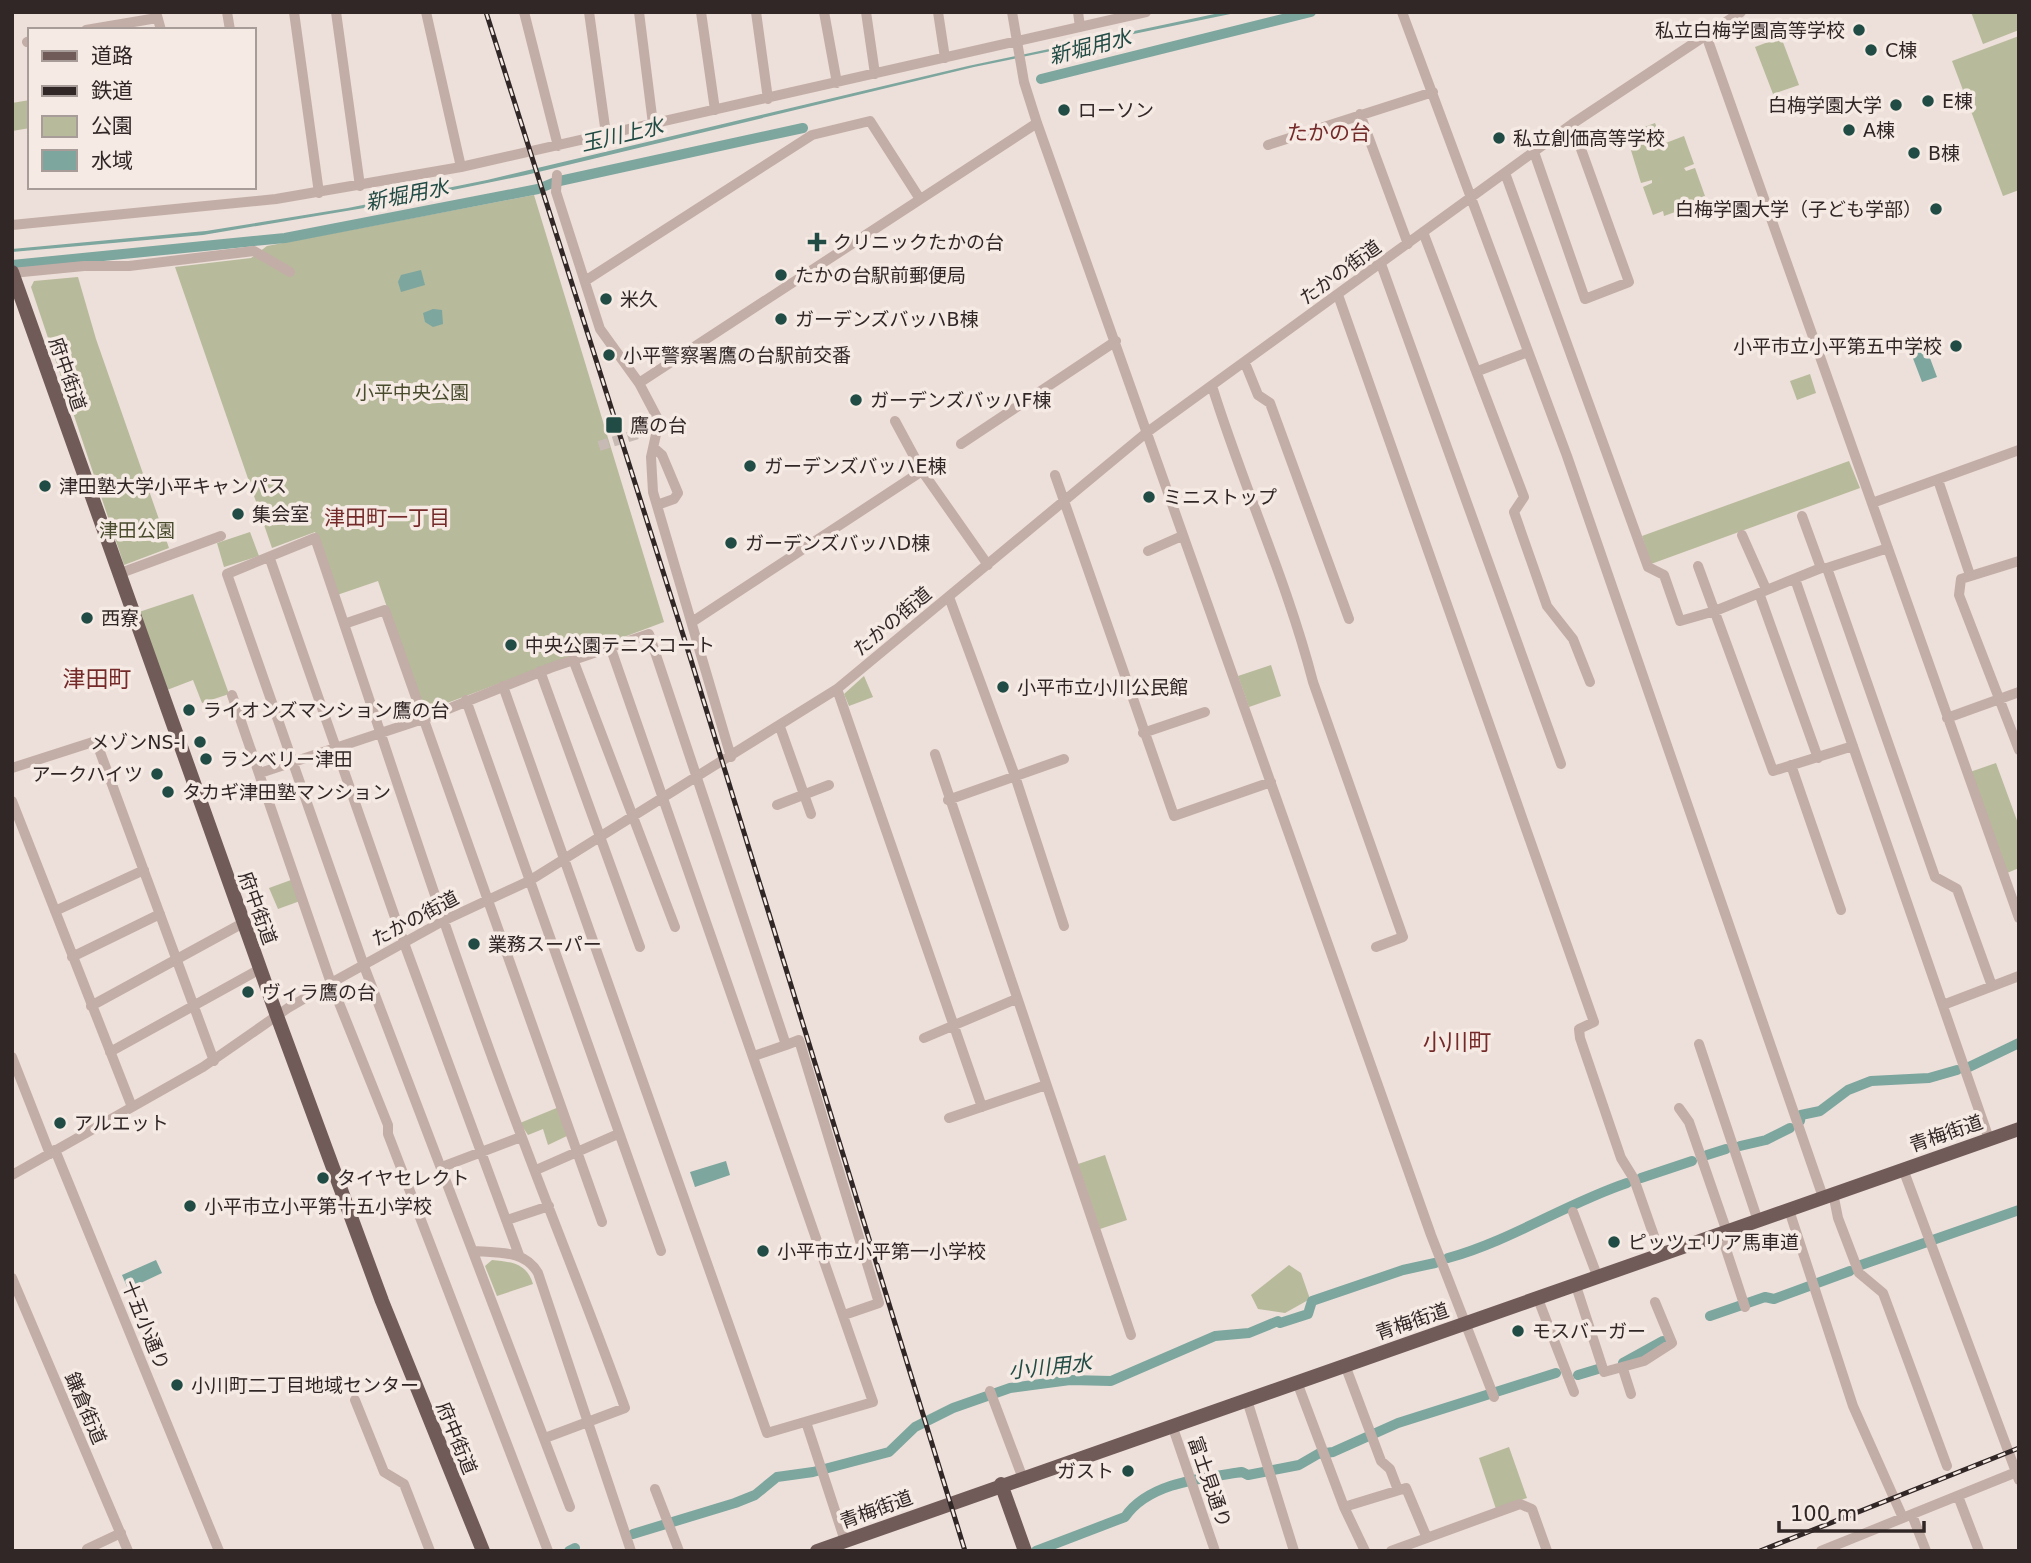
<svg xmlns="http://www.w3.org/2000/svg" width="2031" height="1563" font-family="'DejaVu Sans','Noto Sans JP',sans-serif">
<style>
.green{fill:#b7ba9b}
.water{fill:#7ca69e}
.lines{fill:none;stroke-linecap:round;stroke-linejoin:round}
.canal{stroke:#7ca69e;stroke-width:10}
.minor-tunnel{stroke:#c7bab5;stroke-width:10;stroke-dasharray:10 5;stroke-linecap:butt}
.minor{stroke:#c3ada7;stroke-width:10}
.major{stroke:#715b59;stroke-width:14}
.rail-casing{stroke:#312726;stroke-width:5}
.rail{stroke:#f6eae4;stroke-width:2.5;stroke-dasharray:8;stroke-linecap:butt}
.poi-dot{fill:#214c45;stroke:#f6eae4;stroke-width:2.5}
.labels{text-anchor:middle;stroke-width:7;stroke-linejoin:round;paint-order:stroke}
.poi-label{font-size:19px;fill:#312726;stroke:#f6eae4;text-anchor:start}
.street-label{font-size:19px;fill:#312726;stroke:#f6eae4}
.park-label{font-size:19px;fill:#484c2d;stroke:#f6eae4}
.water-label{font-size:21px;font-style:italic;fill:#214c45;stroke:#f6eae4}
.neighbourhood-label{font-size:21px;fill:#752a2a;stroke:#f6eae4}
.quarter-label{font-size:23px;fill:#752a2a;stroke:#f6eae4}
</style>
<rect width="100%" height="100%" fill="#eddfd9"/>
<path class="green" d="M1971 12H2019V30L1983 44Z
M2019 36V190L2003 196 1952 61Z
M1781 37 1799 85 1773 94 1755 47Z
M30 100V128L12 131V103Z
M1655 123 1663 144 1684 136 1694 164 1684 168 1686 171 1695 168 1705 196 1696 200 1697 204 1664 216 1663 211 1653 215 1643 187 1652 183V180L1641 183 1626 134Z
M534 195 664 622 423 712 378 581 337 595 315 532 272 548 175 267 251 258 267 246Z
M78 277 96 339 169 548 124 565 31 287 34 281Z
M1810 374 1816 393 1797 400 1790 381Z
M1849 461 1860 488 1651 564 1642 536Z
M250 532 259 556 224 567 217 543Z
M193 594 229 694 202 703 193 680 167 690 139 612Z
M1271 665 1281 696 1249 707 1238 676Z
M864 676 873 697 849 706 844 694Z
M1996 763 2019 826V868L2007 873 1970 772Z
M291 880 300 901 278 909 269 888Z
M559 1107 569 1135 548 1145 543 1129 528 1135 520 1123Z
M1105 1155 1127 1220 1100 1229 1078 1164Z
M492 1260C511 1262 527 1263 533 1284L497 1296 485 1266Z
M1289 1265 1301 1273 1310 1299 1285 1313 1258 1309 1251 1295Z
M1509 1447 1527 1498 1496 1509 1479 1458Z"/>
<path class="water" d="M1224 12H1240L974 67 526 175 370 207 203 235 12 252V249L206 231 348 208 487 180 968 66Z
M421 270 425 285 401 292 398 282 401 275Z
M433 309 442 310 443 324 433 327 425 322 423 313Z
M1924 342 1937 377 1922 382 1909 348Z
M726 1161 730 1175 695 1187 690 1172Z
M156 1260 162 1273 128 1289 122 1275Z"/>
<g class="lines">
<path class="canal" d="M1041 79 1311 12
M12 265 285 238 538 189 555 182 803 128
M1969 1067 2019 1043
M1800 1121 1801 1115 1820 1111 1848 1090 1871 1081 1929 1078 1957 1070
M1740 1146 1766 1140 1790 1128
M1707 1155 1726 1149
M1641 1178 1692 1161
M1448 1258C1510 1241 1565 1204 1627 1183
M1861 1265 2019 1210
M1710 1316 1765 1297 1774 1299 1850 1271
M1623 1363 1663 1341
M1578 1375 1598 1369
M633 1534 735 1503 755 1495 777 1477 813 1472 889 1452 915 1427 953 1408 1010 1388 1070 1380 1111 1381 1215 1336 1249 1333 1278 1321 1280 1323 1308 1314 1312 1301 1403 1270 1435 1263
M569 1551 575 1548
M1036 1551 1125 1517C1149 1482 1204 1478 1242 1472L1248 1475 1299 1465 1318 1454 1333 1452 1398 1423 1556 1373"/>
<path class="minor-tunnel" d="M599 446 641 433"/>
<path class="minor" d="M156 12 161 30
M227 12 230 30
M294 12 319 193
M336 12 360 186
M426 12 461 167
M524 12 558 146
M589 12 606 134
M639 12 653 124
M701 12 715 110
M756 12 768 99
M824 12 837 83
M866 12 875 74
M938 12 945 58
M1012 12 1024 82 1037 123 1431 1235 1494 1397
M1078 12 1080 27
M1402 12 1567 456 1823 1197
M86 30 157 18
M1706 35 2019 918
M27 42 30 41
M1360 114 1408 244
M1268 145 1433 92
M1534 152 1585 299 1629 282 1572 124
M1505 173 1648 567 1664 575 1680 621 1715 611 1821 568H1827L1888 548
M557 175 556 192 600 329 639 383 659 421 651 457 653 492 731 757
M12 225 276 199 461 167 1146 12
M1423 232 1524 497 1514 512 1547 606 1573 639 1590 682
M1381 264 1561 764
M12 273 84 266H129L254 251 290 272
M585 281 812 135 870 121 920 199
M1338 295 1594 1022 1579 1029 1580 1038 1621 1158 1634 1179 1661 1256
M1245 363 1258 395 1270 403 1349 619
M1478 371 1528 352
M639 383 1037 123
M1212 386C1243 486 1287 581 1313 682L1403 937 1376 947
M895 421 922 471 988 565
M961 444 1116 341
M654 448 662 455 678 493 674 499 657 505
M1055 475 1174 816 1271 782
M1938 480 1970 575
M1872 503 2019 450
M1802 516 1821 568
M1742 535 1766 589
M1148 551 1182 536
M270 559 404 943 519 1255
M2019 561 1961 579 1959 595 2019 750
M1698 566 1773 771 1853 746
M1827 568 1935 877 1957 889 1992 986
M118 574 221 536
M1795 579 1989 1139
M1759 593 1818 758
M949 597 1015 776 1064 926
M692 622 922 471
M344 624 385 610 602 1222
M574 662 675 927
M540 671 640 947
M503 686 767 1433 873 1402 611 649
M837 689 982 1107
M232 695 331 983 388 1125V1134L548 1551
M466 700 661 1251
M1947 718 2019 692
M780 727 811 814
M1143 733 1205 712
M935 754 1131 1335
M1791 765 1841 910
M12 768 96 741 214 1061
M260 773 423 719 550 668 649 634 786 1045 799 1040 879 1303 844 1315
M948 800 1064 759
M12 801 132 1107
M777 805 829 785
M55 911 144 870
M72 957 160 914
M1943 1005 2019 976
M91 1006 243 923
M924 1038 1016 999
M1699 1044 1758 1221
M110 1052 260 969
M754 1056 786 1045
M12 1057 50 1154
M1679 1108 1689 1122 1727 1232
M949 1118 1046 1085
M55 1150 219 1551
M442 1167 521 1137
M1903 1169 2019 1480
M536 1170 618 1134
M12 1175 203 1067 288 1008 331 983 443 921 529 881 837 689 1146 433 1572 124 1741 12
M1833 1193 1838 1218 1859 1273 1883 1293 1947 1466
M1789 1210 1853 1406 1903 1518
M1573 1212 1598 1278
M507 1220 549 1206
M1721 1234 1745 1307
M475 1251C499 1253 525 1250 538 1273L631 1551
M12 1278 128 1551
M1576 1286 1604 1372 1644 1361 1672 1343 1655 1302
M1538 1299 1574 1392
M1345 1365 1381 1461 1390 1469 1398 1490
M1623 1369 1631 1394
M1297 1382 1344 1507 1365 1551
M990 1391 1022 1476
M355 1400 384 1472 404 1484 430 1551
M1247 1400 1294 1551
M806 1422 845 1541
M1172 1425 1215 1551
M545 1438 625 1408C592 1316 555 1226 521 1135 446 938 383 737 315 538L227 574 364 966 570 1507
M655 1489 679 1551
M1958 1496 1979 1551
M1344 1507 1406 1488 1427 1538
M1912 1515 1926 1551
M87 1549 121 1533
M1391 1551 1520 1504 1532 1509 1547 1551
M1821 1551 2019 1471"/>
<path class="major" d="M12 272 277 1016 382 1301 483 1551
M1001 1484 1025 1551
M817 1551 2019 1129"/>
<g class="rail-casing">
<path id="rail" d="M486 12 691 660 965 1551
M1760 1551 2019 1448"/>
</g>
<use href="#rail" class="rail"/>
</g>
<g class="poi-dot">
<circle cx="1859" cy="30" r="7"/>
<circle cx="1871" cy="50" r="7"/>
<circle cx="1928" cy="101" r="7"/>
<circle cx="1896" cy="105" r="7"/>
<circle cx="1064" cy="110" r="7"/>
<circle cx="1849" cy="130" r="7"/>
<circle cx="1499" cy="138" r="7"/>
<circle cx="1914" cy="153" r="7"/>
<circle cx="1936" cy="209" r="7"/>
<path d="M813.5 231.5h7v7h7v7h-7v7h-7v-7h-7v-7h7z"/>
<circle cx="781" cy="275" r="7"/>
<circle cx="606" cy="299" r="7"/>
<circle cx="781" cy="319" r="7"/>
<circle cx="1956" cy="346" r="7"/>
<circle cx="609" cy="355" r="7"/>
<circle cx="856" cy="400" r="7"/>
<rect x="605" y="416" width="18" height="18" rx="3.5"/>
<circle cx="750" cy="466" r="7"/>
<circle cx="45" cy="486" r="7"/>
<circle cx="1149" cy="497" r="7"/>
<circle cx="238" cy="514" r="7"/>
<circle cx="731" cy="543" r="7"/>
<circle cx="87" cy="618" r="7"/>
<circle cx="511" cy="645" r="7"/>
<circle cx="1003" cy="687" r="7"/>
<circle cx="189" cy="710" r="7"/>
<circle cx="200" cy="742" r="7"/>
<circle cx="206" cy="759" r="7"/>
<circle cx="157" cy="774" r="7"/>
<circle cx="168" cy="792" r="7"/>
<circle cx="474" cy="944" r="7"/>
<circle cx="248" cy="992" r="7"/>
<circle cx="60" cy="1123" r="7"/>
<circle cx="323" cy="1178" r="7"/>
<circle cx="190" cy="1206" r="7"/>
<circle cx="1614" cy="1242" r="7"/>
<circle cx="763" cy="1251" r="7"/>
<circle cx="1518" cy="1331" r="7"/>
<circle cx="177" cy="1385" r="7"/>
<circle cx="1128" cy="1471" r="7"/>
</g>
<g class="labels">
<g class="poi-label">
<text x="1845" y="37" text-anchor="end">私立白梅学園高等学校</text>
<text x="1885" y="57">C棟</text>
<text x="1942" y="108">E棟</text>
<text x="1882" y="112" text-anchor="end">白梅学園大学</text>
<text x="1078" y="117">ローソン</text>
<text x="1863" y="137">A棟</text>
<text x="1513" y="145">私立創価高等学校</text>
<text x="1928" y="160">B棟</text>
<text x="1922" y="216" text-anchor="end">白梅学園大学（子ども学部）</text>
<text x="833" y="249">クリニックたかの台</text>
<text x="795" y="282">たかの台駅前郵便局</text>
<text x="620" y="306">米久</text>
<text x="795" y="326">ガーデンズバッハB棟</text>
<text x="1942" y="353" text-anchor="end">小平市立小平第五中学校</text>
<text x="623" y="362">小平警察署鷹の台駅前交番</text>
<text x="870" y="407">ガーデンズバッハF棟</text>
<text x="630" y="432">鷹の台</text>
<text x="764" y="473">ガーデンズバッハE棟</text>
<text x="59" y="493">津田塾大学小平キャンパス</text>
<text x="1163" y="504">ミニストップ</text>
<text x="252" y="521">集会室</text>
<text x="745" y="550">ガーデンズバッハD棟</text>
<text x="101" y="625">西寮</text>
<text x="525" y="652">中央公園テニスコート</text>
<text x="1017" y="694">小平市立小川公民館</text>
<text x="203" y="717">ライオンズマンション鷹の台</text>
<text x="186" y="749" text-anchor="end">メゾンNS-I</text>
<text x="220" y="766">ランベリー津田</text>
<text x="143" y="781" text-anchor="end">アークハイツ</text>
<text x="182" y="799">タカギ津田塾マンション</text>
<text x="488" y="951">業務スーパー</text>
<text x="262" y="999">ヴィラ鷹の台</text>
<text x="74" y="1130">アルエット</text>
<text x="337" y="1185">タイヤセレクト</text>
<text x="204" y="1213">小平市立小平第十五小学校</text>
<text x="1628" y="1249">ピッツェリア馬車道</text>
<text x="777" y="1258">小平市立小平第一小学校</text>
<text x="1532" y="1338">モスバーガー</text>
<text x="191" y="1392">小川町二丁目地域センター</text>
<text x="1114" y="1478" text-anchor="end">ガスト</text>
</g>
<g class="street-label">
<text transform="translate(1340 272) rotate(-36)" y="7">たかの街道</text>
<text transform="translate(68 374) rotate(71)" y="7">府中街道</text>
<text transform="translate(892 621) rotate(-40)" y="7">たかの街道</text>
<text transform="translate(258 908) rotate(70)" y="7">府中街道</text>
<text transform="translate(415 918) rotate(-28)" y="7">たかの街道</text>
<text transform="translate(1946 1133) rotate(-19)" y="7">青梅街道</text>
<text transform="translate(1412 1321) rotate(-19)" y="7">青梅街道</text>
<text transform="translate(146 1325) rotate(68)" y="7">十五小通り</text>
<text transform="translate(86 1408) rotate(67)" y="7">鎌倉街道</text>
<text transform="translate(457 1438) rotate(68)" y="7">府中街道</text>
<text transform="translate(1210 1482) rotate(71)" y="7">富士見通り</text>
<text transform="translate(876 1509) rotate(-20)" y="7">青梅街道</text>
</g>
<g class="park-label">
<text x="412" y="399">小平中央公園</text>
<text x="137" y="537">津田公園</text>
</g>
<g class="water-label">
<text transform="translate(1090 47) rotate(-14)" y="7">新堀用水</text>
<text transform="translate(622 135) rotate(-13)" y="7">玉川上水</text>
<text transform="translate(407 195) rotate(-11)" y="7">新堀用水</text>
<text transform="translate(1050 1367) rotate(-6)" y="7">小川用水</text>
</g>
<g class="neighbourhood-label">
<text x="1329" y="140">たかの台</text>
<text x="387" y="525">津田町一丁目</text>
</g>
<g class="quarter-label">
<text x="97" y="687">津田町</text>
<text x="1457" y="1050">小川町</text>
</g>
</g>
<rect width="2031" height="1563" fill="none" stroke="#312726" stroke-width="28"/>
<rect x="28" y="28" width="228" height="161" fill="#f6eae4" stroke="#a79c98" stroke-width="2"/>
<rect x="42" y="51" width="35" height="10" fill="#715b59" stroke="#a79c98" stroke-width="2"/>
<text x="91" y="63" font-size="21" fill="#312726">道路</text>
<rect x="42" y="86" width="35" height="10" fill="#312726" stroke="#a79c98" stroke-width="2"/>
<text x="91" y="98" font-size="21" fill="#312726">鉄道</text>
<rect x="42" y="116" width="35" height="21" fill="#b7ba9b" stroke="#a79c98" stroke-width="2"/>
<text x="91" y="133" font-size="21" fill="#312726">公園</text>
<rect x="42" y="150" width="35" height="21" fill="#7ca69e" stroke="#a79c98" stroke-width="2"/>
<text x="91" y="168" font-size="21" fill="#312726">水域</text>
<path d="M1779 1521v10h145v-10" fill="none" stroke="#312726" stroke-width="3.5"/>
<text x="1790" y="1521" font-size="21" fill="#312726" stroke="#f6eae4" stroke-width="5" paint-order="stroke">100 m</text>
</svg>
